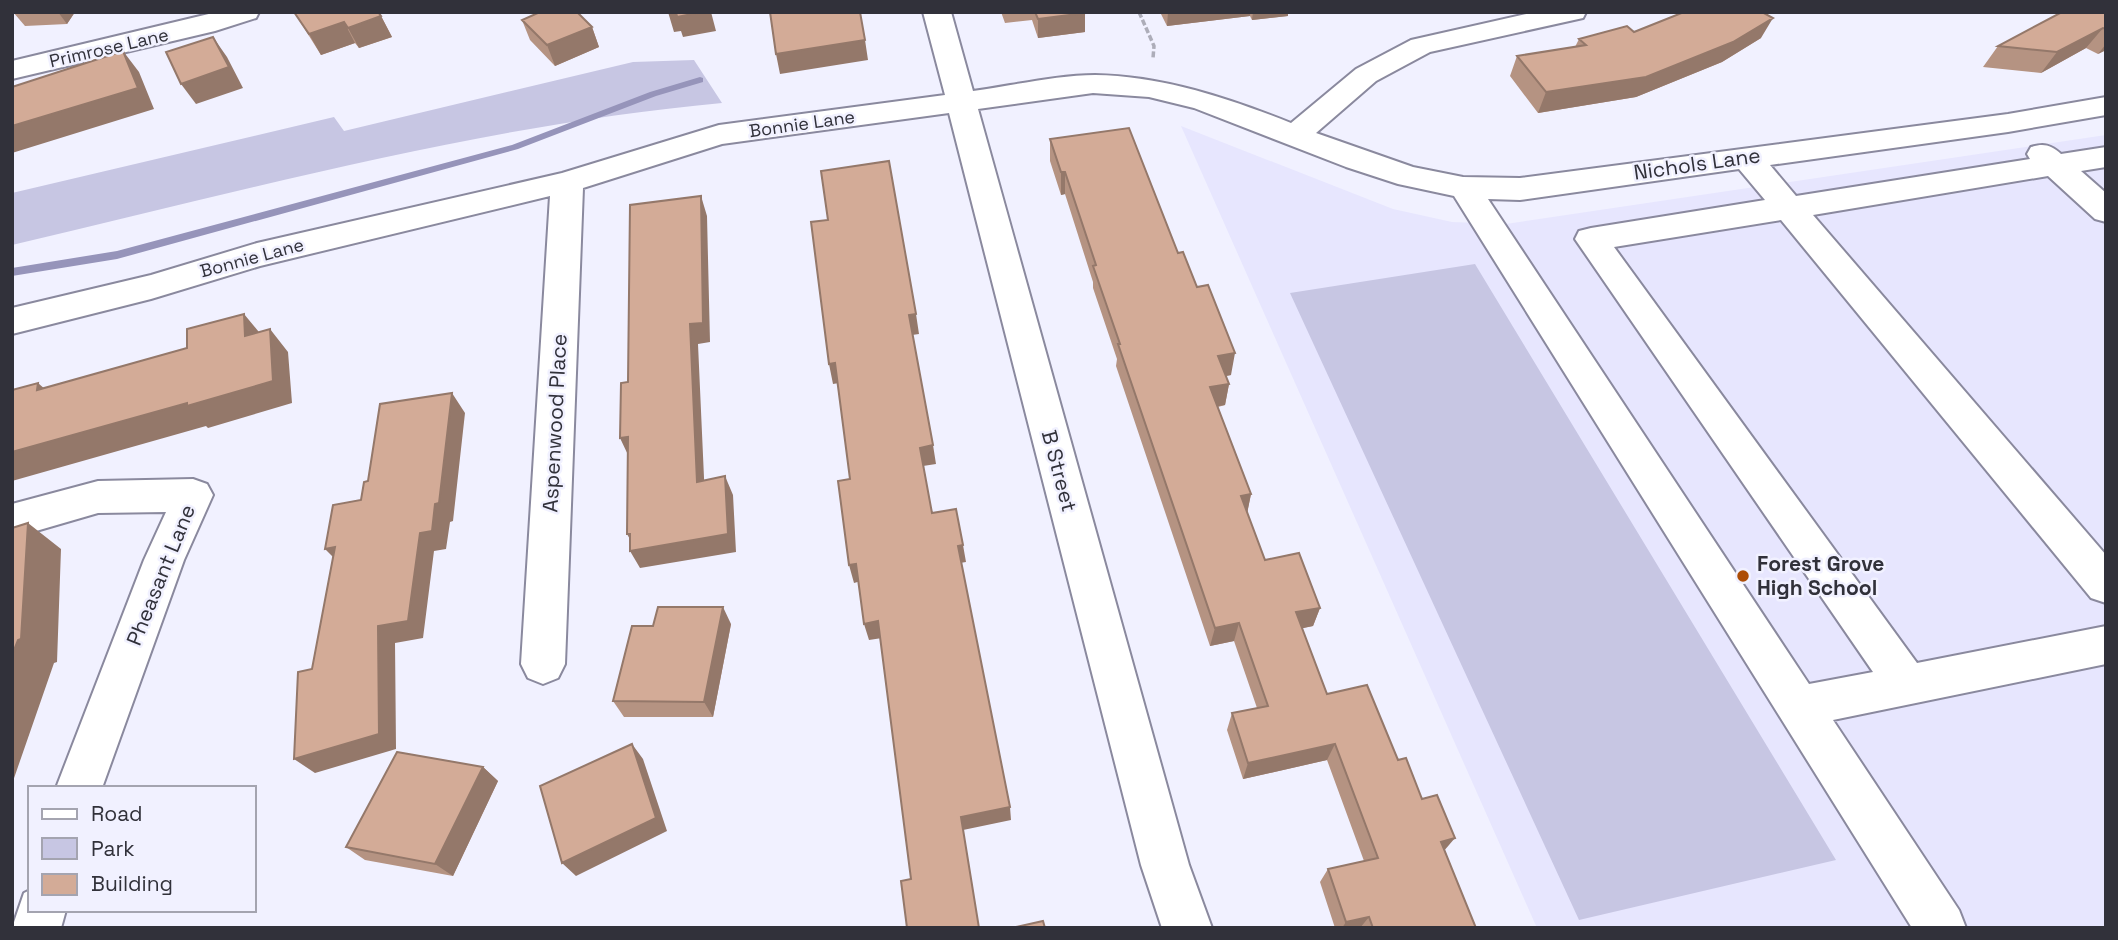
<svg xmlns="http://www.w3.org/2000/svg" width="2118" height="940" font-family="'Space Grotesk',sans-serif">
<style>
.built{fill:#e7e6fe}
.green{fill:#c7c6e3}
.lines{fill:none;stroke-linecap:round;stroke-linejoin:round}
.stream{fill:#9694ba;fill-rule:evenodd}
.minor-casing{stroke:#8a899e;stroke-width:4}
.path{stroke:#adadb9;stroke-width:3.5;stroke-dasharray:6 2.5;stroke-linecap:butt}
.minor{fill:#fff;fill-rule:evenodd}
.wall{fill:#b59382}
.shaded-wall{fill:#94786a}
.building{fill:#d3ab97;stroke:#94786a;stroke-width:2}
.poi-dot{fill:#ad4d06;stroke:#f1f1ff;stroke-width:2.5}
.labels{text-anchor:middle;stroke-width:5;stroke-linejoin:round;paint-order:stroke}
.far-street-label{font-size:18px;fill:#31313a;stroke:#f1f1ff}
.street-label{font-size:21px;fill:#31313a;stroke:#f1f1ff}
.poi-label{font-size:21px;font-weight:bold;fill:#31313a;stroke:#f1f1ff;text-anchor:start}
</style>
<rect width="100%" height="100%" fill="#f1f1ff"/>
<path class="built" d="M1181 126 1393 209 1452 222 1506 224 2106 135V928H1537Z"/>
<path class="green" d="M694 60 722 103C482 125 247 190 12 245V193L334 117 344 131 633 62Z
M1475 264 1836 860 1579 920 1290 293Z"/>
<g class="lines">
<path class="stream" d="M700 77 703 78V82L656 96 518 149 117 259 12 276V268L117 251 512 145 650 92Z"/>
<g class="minor-casing">
<path id="minor" d="M217 12H259L256 18 215 31 12 79V61Z
M923 12H951L973 91C1010 86 1058 75 1095 75 1162 76 1228 98 1291 123L1356 69 1411 40 1535 12H1586L1583 18 1430 52 1376 81 1316 133 1413 167 1463 177 1520 178 2008 114 2106 97V115L2008 132 1770 165 1796 196 2030 159 2027 154 2031 147C2044 143 2051 145 2061 154L2106 147V167L2081 171 2106 193V222L2095 219 2048 176 1813 215 2106 555V603L2091 598 1781 220 1614 247 1917 663 2106 626V664L1833 720 1959 910 1966 928H1912L1454 196 1398 184 1346 167 1194 108 1149 97 1093 93 978 109 1189 865 1212 928H1162L1141 865 949 113 722 144 583 188 565 664 558 678 543 684 528 678 521 664 550 196 260 266 151 299 12 334V308L151 275 257 243 562 173 719 125 945 95ZM1739 169 1765 200 1591 228 1579 231 1575 239 1873 672 1809 684 1488 199 1520 200Z
M193 479 207 484 213 495 184 560 102 788H56L144 560 166 512 98 513 12 538V504L98 481Z
M30 890V910H66L61 928H12L24 893Z"/>
</g>
<path class="path" d="M1139 12 1154 46 1153 58"/>
<use href="#minor" class="minor"/>
</g>
<path class="wall" d="M13 12H75L67 24 25 26Z
M294 12 381 16 392 37 359 48 355 43 321 55Z
M1001 12H1085V32L1038 38 1032 20 1005 23Z
M1160 12H1291L1288 13V16L1252 20 1250 16 1167 26Z
M2106 12V50L2098 54 2086 48 2041 73 1983 67 1998 46Z
M1678 15 1761 38 1722 62 1636 97 1538 113 1510 76 1517 56 1575 47 1579 39 1634 32Z
M522 20 592 27 599 47 555 66 530 40Z
M1050 139 1178 253 1231 375 1226 376 1229 384 1225 405 1218 407 1251 494 1247 513 1265 560 1320 608 1313 626 1302 628 1327 694 1398 760 1445 851 1476 928H1335L1320 882 1328 869 1364 861 1327 760 1243 779 1227 730 1232 713 1257 708 1234 641 1210 646 1116 366 1117 359 1093 288V282L1065 194 1061 195 1050 161Z
M731 624 713 717H624L613 701 653 626Z
M483 767 498 781 453 876 365 860 346 847Z"/>
<path class="shaded-wall" d="M58 12H75L67 24Z
M668 12H711L716 31 683 37 681 31 674 32Z
M1168 12H1250V16L1167 26Z
M1253 12H1288V16L1252 20Z
M1085 13V32L1038 38V19Z
M381 16 392 37 359 48 348 28Z
M1773 18 1761 38 1722 62 1636 97 1538 113 1546 92Z
M344 22 355 43 321 55 309 34Z
M592 27 599 47 555 66 547 45Z
M2103 28 2086 48 2041 73 2057 52Z
M213 37 227 57 243 88 196 104 181 84Z
M865 40 868 60 780 74 776 54Z
M2106 44V50L2098 54Z
M123 51 139 72 154 109 12 153V126Z
M1061 172H1065V194L1061 195Z
M701 196 707 216 710 342 698 344 705 500 697 482 690 324Z
M244 314 263 337 245 336Z
M916 314 919 334 912 335 909 315Z
M270 329 288 352 292 403 208 428 206 426 12 481V452Z
M1235 353 1231 375 1215 378 1218 356Z
M835 363 839 383 833 384 829 364Z
M38 383 63 405 37 390Z
M1229 384 1225 405 1207 408 1210 387Z
M452 393 465 413 453 521 450 522 446 549 434 551 423 638 395 643 396 749 315 773 294 759 378 626 420 533Z
M628 437 629 457 620 438Z
M933 445 936 464 923 466 920 448Z
M725 476 733 495 736 552 640 568 630 551 636 550 627 534Z
M1251 494 1247 514 1241 496Z
M28 523 61 549 57 662 54 663 12 784V655Z
M963 545 966 562 960 563 958 546Z
M335 547 342 566 325 549Z
M856 564 861 581 854 583 849 565Z
M723 607 731 624 713 717 704 702Z
M1320 608 1313 626 1290 631 1296 612Z
M878 621 882 638 869 640 864 624Z
M1239 623 1234 641 1210 646 1215 628Z
M632 744 643 759 667 831 576 876 562 863Z
M1335 744 1327 760 1243 779 1248 763Z
M483 767 498 781 453 876 435 864Z
M1010 807 1011 820 963 830 961 817Z
M1455 838 1443 852 1441 842Z
M1369 917 1360 928H1342L1346 922Z"/>
<path class="building" d="M294 12H378L381 16 348 28 344 22 309 34Z
M540 12H577L592 27 547 45 522 20Z
M676 12H702L677 17Z
M770 12H860L865 40 776 54Z
M1035 12H1085V13L1038 19Z
M1684 12H1762L1773 18 1733 42 1646 77 1546 92 1517 56 1586 45 1579 39 1627 26 1634 32Z
M2062 12H2106V29L2103 28 2057 52 1998 46Z
M213 37 229 67 181 84 166 52Z
M123 51 138 88 12 126V87Z
M1129 128 1178 253 1183 252 1197 287 1208 285 1235 353 1218 356 1229 384 1210 387 1251 494 1241 496 1265 560 1299 553 1320 608 1296 612 1327 694 1367 685 1398 760 1406 758 1422 799 1437 795 1455 838 1441 842 1476 928H1373L1369 917 1346 922 1328 869 1378 858 1335 744 1248 763 1232 713 1268 706 1239 623 1215 628 1118 344H1120L1093 266 1096 265 1065 172H1061L1050 139Z
M889 161 916 314 909 315 933 445 920 448 932 513 956 509 963 545 958 546 1010 807 961 817 979 928H907L901 881 911 879 878 621 864 624 856 564 849 565 838 481 850 479 835 363 829 364 811 222 828 220 821 171Z
M701 196 703 323 690 324 697 482 725 476 728 534 630 551V534H627L628 437 620 438 621 383 628 382 630 205Z
M244 314 245 336 270 329 273 381 187 406V403L12 452V390L38 383 37 390 187 348V329Z
M452 393 439 503 435 504 432 531 420 533 408 621 378 626 379 734 294 759 298 672 312 669 335 547 325 549 333 505 361 500 364 482 368 481 380 404Z
M28 523 21 639 18 640 12 655V528Z
M658 607H723L704 702 613 701 632 626H653Z
M632 744 656 818 562 863 540 786Z
M397 752 483 767 435 864 346 847Z
M1043 921 1045 928H1012Z"/>
<circle class="poi-dot" cx="1743" cy="576" r="7"/>
<g class="labels">
<g class="far-street-label">
<text transform="translate(109 48) rotate(-13)" y="6">Primrose Lane</text>
<text transform="translate(802 124) rotate(-8)" y="6">Bonnie Lane</text>
<text transform="translate(252 258) rotate(-15)" y="6">Bonnie Lane</text>
</g>
<g class="street-label">
<text transform="translate(1697 164) rotate(-8)" y="7">Nichols Lane</text>
<text transform="translate(555 423) rotate(-87)" y="7">Aspenwood Place</text>
<text transform="translate(1059 471) rotate(75)" y="7">B Street</text>
<text transform="translate(161 575) rotate(-68)" y="7">Pheasant Lane</text>
</g>
<g class="poi-label">
<text x="1757" y="571">Forest Grove<tspan x="1757" dy="24">High School</tspan></text>
</g>
</g>
<rect width="2118" height="940" fill="none" stroke="#31313a" stroke-width="28"/>
<rect x="28" y="786" width="228" height="126" fill="#f1f1ff" stroke="#a4a4b0" stroke-width="2"/>
<rect x="42" y="809" width="35" height="10" fill="#ffffff" stroke="#a4a4b0" stroke-width="2"/>
<text x="91" y="821" font-size="21" fill="#31313a">Road</text>
<rect x="42" y="838" width="35" height="21" fill="#c7c6e3" stroke="#a4a4b0" stroke-width="2"/>
<text x="91" y="856" font-size="21" fill="#31313a">Park</text>
<rect x="42" y="874" width="35" height="21" fill="#d3ab97" stroke="#a4a4b0" stroke-width="2"/>
<text x="91" y="891" font-size="21" fill="#31313a">Building</text>
</svg>
